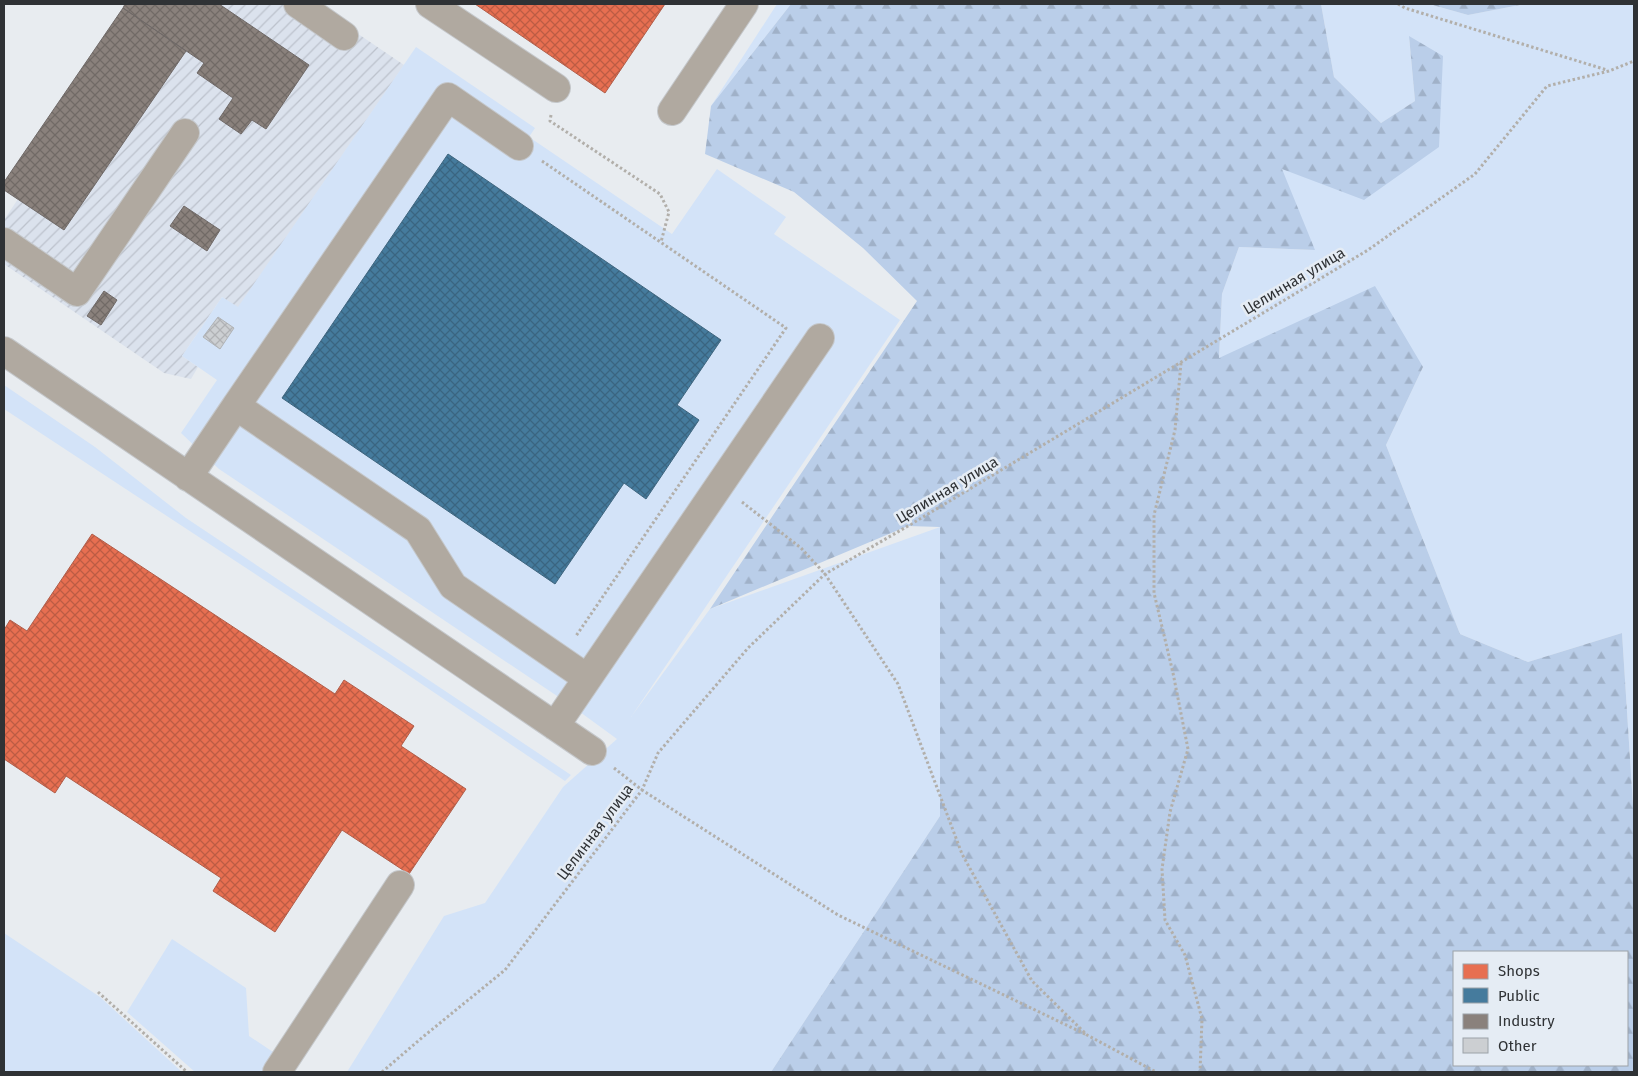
<svg xmlns="http://www.w3.org/2000/svg" width="1638" height="1076" font-family="'Fira Sans',sans-serif">
<style>
.industrial{fill:url(#industrial-furrows)}
.green{fill:#d3e3f8}
.forest{fill:url(#forest-firs);fill-rule:evenodd}
.shops{fill:url(#shops-cross-hatch);stroke:#b05d49}
.public{fill:url(#public-cross-hatch);stroke:#3e657e}
.industry{fill:url(#industry-cross-hatch);stroke:#6f6967}
.building{fill:url(#building-cross-hatch);stroke:#b0b3b6}
.lines{fill:none;stroke-linecap:round;stroke-linejoin:round}
.minor-casing{stroke:#c4c7ca;stroke-width:30}
.path{stroke:#b2afaa;stroke-width:3;stroke-dasharray:2.5 2.5;stroke-linecap:butt}
.minor{stroke:#b0a9a0;stroke-width:28}
.labels{text-anchor:middle;stroke-width:5;stroke-linejoin:round;paint-order:stroke}
.street-label{font-size:15px;fill:#2f3235;stroke:#e5ecf4}
</style>
<defs>
<pattern id="industrial-furrows" width="10" height="10" patternUnits="userSpaceOnUse" patternTransform="scale(1.25)"><rect width="10" height="10" fill="#dbe2ed"/><path d="M-1 1l2-2M0 10L10 0M9 11l2-2" fill="none" stroke="#bcc2cc"/></pattern>
<pattern id="forest-firs" width="22" height="20" patternUnits="userSpaceOnUse" patternTransform="scale(1.25)"><rect width="22" height="20" fill="#bacee9"/><path d="M5 1l3.5 6h-7zM16 11l3.5 6h-7z" fill="#a0b1c8"/></pattern>
<pattern id="shops-cross-hatch" width="8" height="8" patternUnits="userSpaceOnUse" patternTransform="scale(1.25)"><rect width="8" height="8" fill="#e76f51"/><path d="M0 0l8 8M0 8l8-8" fill="none" stroke="#bc5c44"/></pattern>
<pattern id="public-cross-hatch" width="8" height="8" patternUnits="userSpaceOnUse" patternTransform="scale(1.25)"><rect width="8" height="8" fill="#457b9d"/><path d="M0 0l8 8M0 8l8-8" fill="none" stroke="#3a6581"/></pattern>
<pattern id="industry-cross-hatch" width="8" height="8" patternUnits="userSpaceOnUse" patternTransform="scale(1.25)"><rect width="8" height="8" fill="#8a817c"/><path d="M0 0l8 8M0 8l8-8" fill="none" stroke="#716a66"/></pattern>
<pattern id="building-cross-hatch" width="8" height="8" patternUnits="userSpaceOnUse" patternTransform="scale(1.25)"><rect width="8" height="8" fill="#cccfd2"/><path d="M0 0l8 8M0 8l8-8" fill="none" stroke="#b0b2b5"/></pattern>
</defs>
<rect width="100%" height="100%" fill="#e8ecf0"/>
<path class="industrial" d="M126 4H314L404 65 238 308 222 297 182 356 198 367 191 379 164 373 4 264V220L18 199 4 190V182Z"/>
<path class="green" d="M777 4H791L711 106Z
M1321 4H1429L1468 15 1525 4H1634V821L1622 633 1528 662 1460 634 1386 445 1423 367 1219 359 1222 294 1239 247 1314 250 1281 168 1439 147 1409 37 1415 101 1381 123 1334 77Z
M416 47 535 128 529 137 672 234 717 169 786 217 774 234 900 320 631 717 710 609 940 527V816L771 1072H347L444 916 485 903 563 787 617 739 569 704 219 469 181 433 217 380 182 356 222 297 238 307Z
M4 385 95 447 186 518 571 775 565 781 389 662 4 409Z
M4 933 100 997 182 1072H4Z
M172 939 246 988 249 1036 276 1054 264 1072H195L127 1012Z"/>
<path class="forest" d="M791 4H1321L1334 77 1381 123 1415 101 1409 36 1443 56 1439 147 1364 200 1282 169 1315 250 1239 247 1222 294 1219 358 1375 286 1423 367 1386 445 1460 634 1528 662 1622 633 1634 821V1072H771L940 816V527L908 526 710 609 917 301 863 248 794 192 705 154 711 106ZM1454 952H1627V1065H1454Z
M1429 4H1525L1468 15Z"/>
<path class="shops" d="M475 4H665L605 93Z
M92 534 335 694 344 680 414 726 401 746 466 789 409 874 342 830 275 932 213 891 221 878 66 776 55 793 4 759V630L10 620 27 631Z"/>
<path class="public" d="M448 154 721 340 677 405 699 420 646 499 624 483 555 584 282 398Z"/>
<path class="industry" d="M125 4H219L309 65 266 129 252 120 241 134 219 119 233 98 197 73 204 63 123 8Z
M123 8 186 51 64 230 4 190V182Z
M184 206 220 230 207 251 170 226Z
M104 291 117 300 101 325 87 316Z"/>
<path class="building" d="M218 317 234 328 220 349 203 337Z"/>
<g class="lines">
<g class="minor-casing">
<path id="minor" d="M298 4 344 36
M430 4 556 88
M672 111 744 4
M4 242 77 292 185 133
M4 351 592 751
M236 406 448 97 519 146
M188 477 236 406 418 530 453 586 587 678
M555 726 820 338
M277 1072 400 885"/>
</g>
<path class="path" d="M1398 4 1405 8 1607 70
M551 115 550 121 660 194 669 212 661 242
M542 161 786 328 576 636
M1181 363 1175 430 1154 515V593L1173 673 1188 749 1170 812 1162 869 1165 920 1185 955 1202 1019 1200 1072
M742 502 801 548 825 574 898 684 962 854 1032 981 1087 1035 1156 1072
M614 768 642 790 838 915 1087 1035
M98 992 187 1072
M382 1072 424 1036 505 970 642 790 658 753 748 648 825 574 908 526 1368 250 1475 174 1547 86 1609 71 1634 61"/>
<use href="#minor" class="minor"/>
</g>
<g class="labels">
<g class="street-label">
<text transform="translate(1294 281) rotate(-31)" y="5">Целинная улица</text>
<text transform="translate(947 490) rotate(-31)" y="5">Целинная улица</text>
<text transform="translate(595 832) rotate(-53)" y="5">Целинная улица</text>
</g>
</g>
<rect width="1638" height="1076" fill="none" stroke="#2f3235" stroke-width="10"/>
<rect x="1453" y="951" width="175" height="115" fill="#e5ecf4" stroke="#9ca2a8"/>
<rect x="1463" y="964" width="25" height="15" fill="#e76f51" stroke="#9ca2a8"/>
<text x="1498" y="976" font-size="15" fill="#2f3235">Shops</text>
<rect x="1463" y="988" width="25" height="15" fill="#457b9d" stroke="#9ca2a8"/>
<text x="1498" y="1001" font-size="15" fill="#2f3235">Public</text>
<rect x="1463" y="1014" width="25" height="15" fill="#8a817c" stroke="#9ca2a8"/>
<text x="1498" y="1026" font-size="15" fill="#2f3235">Industry</text>
<rect x="1463" y="1038" width="25" height="15" fill="#cccfd2" stroke="#9ca2a8"/>
<text x="1498" y="1051" font-size="15" fill="#2f3235">Other</text>
</svg>
